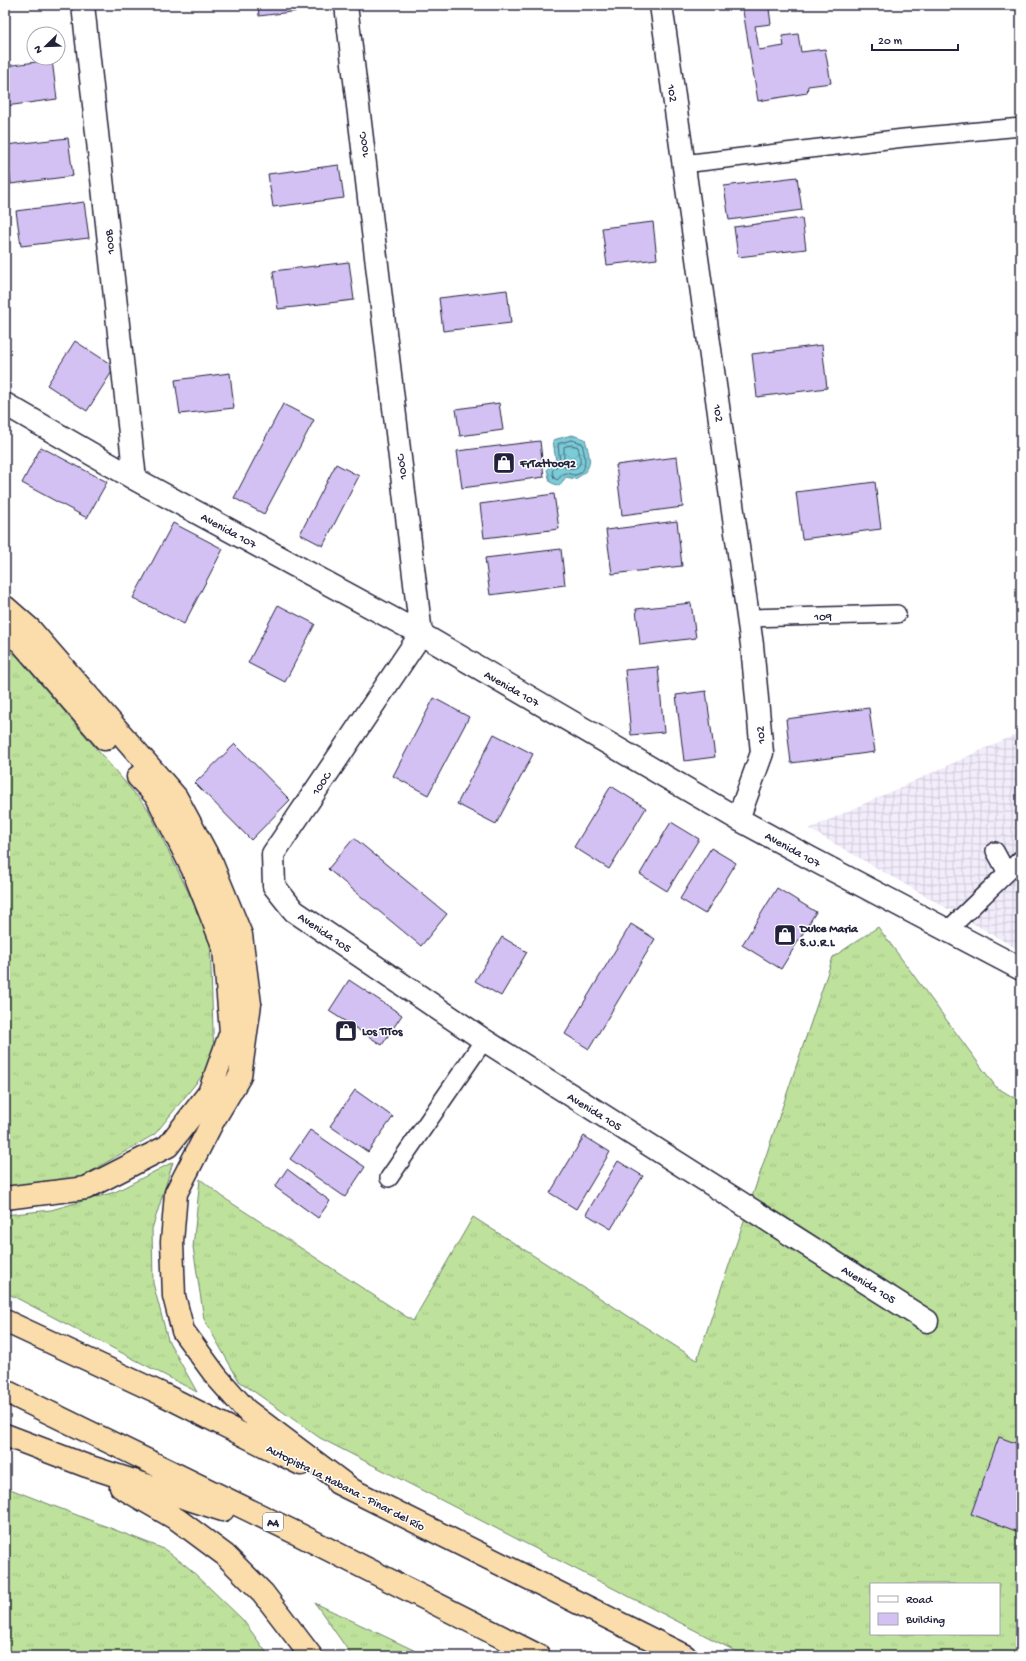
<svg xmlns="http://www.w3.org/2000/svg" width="1026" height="1661" font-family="'Gochi Hand',sans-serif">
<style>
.industrial{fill:url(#industrial-grid)}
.grass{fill:url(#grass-tufts);stroke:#70826c;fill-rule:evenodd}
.water{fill:url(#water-waves);stroke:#588899}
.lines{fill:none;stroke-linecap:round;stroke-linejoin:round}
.shore{stroke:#46667a;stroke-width:1}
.building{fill:#d3c1f3;stroke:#22223b}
.lane-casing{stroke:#22223b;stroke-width:20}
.street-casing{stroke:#22223b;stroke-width:25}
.highway-casing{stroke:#22223b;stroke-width:25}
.lane{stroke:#fff;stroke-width:17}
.street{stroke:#fff;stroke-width:22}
.highway{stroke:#fbddab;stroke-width:22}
.labels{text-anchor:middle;stroke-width:3;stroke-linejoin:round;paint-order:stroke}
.shield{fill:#fff;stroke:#646476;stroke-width:1}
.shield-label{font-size:11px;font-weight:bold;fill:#22223b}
.street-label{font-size:12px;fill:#22223b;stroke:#fff}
.poi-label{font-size:12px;font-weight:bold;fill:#22223b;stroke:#fff;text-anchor:start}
</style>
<defs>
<pattern id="industrial-grid" width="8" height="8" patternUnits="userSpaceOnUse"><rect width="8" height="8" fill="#f2ecfb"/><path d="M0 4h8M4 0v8" fill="none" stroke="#cfcad8"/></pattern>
<pattern id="grass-tufts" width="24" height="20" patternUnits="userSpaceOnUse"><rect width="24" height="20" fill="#bee29c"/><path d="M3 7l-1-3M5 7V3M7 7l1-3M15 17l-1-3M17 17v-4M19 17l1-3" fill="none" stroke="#a3c287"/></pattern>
<pattern id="water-waves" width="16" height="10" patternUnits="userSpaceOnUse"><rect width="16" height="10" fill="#7cccd8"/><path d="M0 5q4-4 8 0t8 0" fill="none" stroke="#6bafba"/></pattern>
</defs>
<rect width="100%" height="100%" fill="#fff"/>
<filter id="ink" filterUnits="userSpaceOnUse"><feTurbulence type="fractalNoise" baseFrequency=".025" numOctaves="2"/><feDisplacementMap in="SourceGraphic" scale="8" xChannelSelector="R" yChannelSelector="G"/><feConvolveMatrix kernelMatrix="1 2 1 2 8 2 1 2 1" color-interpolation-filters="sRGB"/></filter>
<g filter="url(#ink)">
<path class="industrial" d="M1021 732V951L809 829Z"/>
<path class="grass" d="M5 648 16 655 148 809 210 937 214 1061 155 1134 78 1179 5 1188Z
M878 927 996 1087 1021 1102V1656H745L320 1438 239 1381 204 1319 193 1247 200 1179 227 1200 413 1321 473 1217 697 1360 833 957ZM871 1584H999V1634H871Z
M173 1162 152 1229 153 1283 168 1340 197 1392 5 1292V1215L51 1210 115 1192Z
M5 1487 164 1549 189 1568 243 1620 269 1656H5Z
M315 1603 426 1656H352Z"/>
<path class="water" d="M572 435 585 439C590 459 595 468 575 479L566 477 559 486 550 482 547 469 556 462 553 440Z"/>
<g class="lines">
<path class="shore" d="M572 440 582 443C584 453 590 473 575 475 572 475 568 473 565 473L557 480 554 478 552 471 560 463 558 444Z
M572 445 578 447C581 462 584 470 565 468L564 466V447Z"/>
</g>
<path class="building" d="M258 5H322L323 8 259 16Z
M742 5H795L769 9 771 24 755 26 759 50 784 46 782 36 798 34 801 52 825 49 831 83 808 86 807 93 758 101Z
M52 60 57 99 6 106 5 66Z
M68 138 73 176 11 184 6 145Z
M339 165 344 198 273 207 268 174Z
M797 177 802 210 729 220 724 186Z
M84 202 89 238 21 246 16 211Z
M802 218 806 249 738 257 734 227Z
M653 222 657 259 607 265 602 228Z
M349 262 354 300 278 309 273 271Z
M507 290 511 323 443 331 439 298Z
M75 341 115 367 87 411 47 385Z
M822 345 827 388 757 397 752 354Z
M230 373 234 408 180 414 175 380Z
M499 403 503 430 460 436 456 409Z
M283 404 314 420 264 514 234 498Z
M540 441 544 477 462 488 457 451Z
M41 447 107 482 87 518 22 483Z
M677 457 683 507 622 515 616 465Z
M336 464 359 476 323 546 300 534Z
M875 482 881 529 802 539 796 492Z
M554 494 559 529 484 538 480 504Z
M677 521 682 566 612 574 606 530Z
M173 523 223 549 184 624 133 598Z
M561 549 565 585 490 595 485 558Z
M691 603 696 638 640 645 636 609Z
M278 605 315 624 285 682 248 663Z
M658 667 664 732 631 735 625 670Z
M706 691 715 757 684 761 676 695Z
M434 698 469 717 428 795 393 776Z
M869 708 875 752 791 763 786 719Z
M494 734 533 754 496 824 457 804Z
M235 744 290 800 251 840 195 783Z
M611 786 646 808 609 869 574 847Z
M671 822 699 839 667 891 640 874Z
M354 838 447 914 421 946 328 869Z
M711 848 736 863 705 914 680 899Z
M777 888 816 912 781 969 742 945Z
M631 924 655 939 589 1049 565 1034Z
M502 937 527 952 501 996 475 981Z
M349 980 402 1015 382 1045 329 1011Z
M355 1090 393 1117 368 1152 330 1126Z
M310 1130 365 1167 345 1197 290 1159Z
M584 1136 610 1152 576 1209 550 1193Z
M618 1161 643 1176 611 1229 586 1214Z
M287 1169 330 1201 318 1218 275 1187Z
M999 1437 1021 1445V1533L971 1514Z"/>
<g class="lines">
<g class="lane-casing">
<path id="lane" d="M683 164 904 138 1021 127
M749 618 897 614
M995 851 1007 873
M947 931 1021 859
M389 1178 484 1040"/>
</g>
<g class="street-casing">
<path id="street" d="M83 5 135 479
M346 5 421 634 273 854 274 886 294 911 484 1040 927 1321
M661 5 752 645 762 753 738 819
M5 404 135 479 421 634 738 819 810 858 1021 969"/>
</g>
<g class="highway-casing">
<path id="highway" d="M5 607 30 629 176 797 212 864 241 935 250 1004 240 1076 213 1121 176 1193 172 1242 174 1296 183 1331 216 1376 246 1410 351 1489
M5 632 21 642 105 739
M5 1198 86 1188 168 1146 209 1093 231 1032 224 948 194 872 157 797 138 777
M5 1321 162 1394 301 1464
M5 1391 298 1534 539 1656
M5 1435 84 1465 223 1510
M338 1483 685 1656
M121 1487 178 1520 225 1555 263 1593 311 1656"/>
</g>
<use href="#lane" class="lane"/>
<use href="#street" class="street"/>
<use href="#highway" class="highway"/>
</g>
</g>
<defs>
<g id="shop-square" transform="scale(1.15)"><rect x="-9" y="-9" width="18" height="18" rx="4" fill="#22223b" stroke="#fff"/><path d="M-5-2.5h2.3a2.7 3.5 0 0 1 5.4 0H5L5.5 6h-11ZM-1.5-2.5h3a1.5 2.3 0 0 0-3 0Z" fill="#fff"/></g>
</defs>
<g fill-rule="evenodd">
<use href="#shop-square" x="504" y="463"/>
<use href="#shop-square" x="785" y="935"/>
<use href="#shop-square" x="346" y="1031"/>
</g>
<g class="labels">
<rect class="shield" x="263" y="1513" width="20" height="18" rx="3"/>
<g class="shield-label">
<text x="273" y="1526">A4</text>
</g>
<g class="street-label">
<text transform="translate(673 93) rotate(82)" y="4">102</text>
<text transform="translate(363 145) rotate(-97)" y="4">100C</text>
<text transform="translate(109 242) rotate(-96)" y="4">100B</text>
<text transform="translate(719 413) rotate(82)" y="4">102</text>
<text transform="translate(401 467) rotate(-97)" y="4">100C</text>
<text transform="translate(229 530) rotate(29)" y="4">Avenida 107</text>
<text transform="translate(823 616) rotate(-2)" y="4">109</text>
<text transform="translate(512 688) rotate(30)" y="4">Avenida 107</text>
<text transform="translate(760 735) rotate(-95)" y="4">102</text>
<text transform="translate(321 783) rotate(-56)" y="4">100C</text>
<text transform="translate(793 849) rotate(29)" y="4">Avenida 107</text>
<text transform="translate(325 932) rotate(34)" y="4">Avenida 105</text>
<text transform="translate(595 1111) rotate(32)" y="4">Avenida 105</text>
<text transform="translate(869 1284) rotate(32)" y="4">Avenida 105</text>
<text transform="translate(346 1487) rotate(27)" y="4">Autopista La Habana - Pinar del Río</text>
</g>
<g class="poi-label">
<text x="520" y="467">FrTattoo92</text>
<text x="800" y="932">Dulce Maria<tspan x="800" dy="14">S.U.R.L</tspan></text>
<text x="362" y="1035">Los TiTos</text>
</g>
</g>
<rect width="1026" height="1661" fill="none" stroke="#fff" stroke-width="20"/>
<rect x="10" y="10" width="1006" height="1641" fill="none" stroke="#22223b" stroke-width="1.5" filter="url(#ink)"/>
<rect x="870" y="1583" width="130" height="52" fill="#ffffff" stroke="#a7a7b1"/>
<rect x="878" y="1596" width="20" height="6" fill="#ffffff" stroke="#a7a7b1"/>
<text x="906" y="1603" font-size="12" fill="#22223b">Road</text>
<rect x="878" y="1613" width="20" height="12" fill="#d3c1f3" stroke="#a7a7b1"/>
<text x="906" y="1623" font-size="12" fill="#22223b">Building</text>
<g transform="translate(46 46) rotate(247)"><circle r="19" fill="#ffffff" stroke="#a7a7b1"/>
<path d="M0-3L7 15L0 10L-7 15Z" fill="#22223b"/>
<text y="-6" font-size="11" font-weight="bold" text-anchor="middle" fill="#22223b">N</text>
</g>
<path d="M872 44v6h86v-6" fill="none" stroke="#22223b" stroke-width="2"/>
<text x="878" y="44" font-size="12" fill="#22223b" stroke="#ffffff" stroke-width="3" paint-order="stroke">20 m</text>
</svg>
